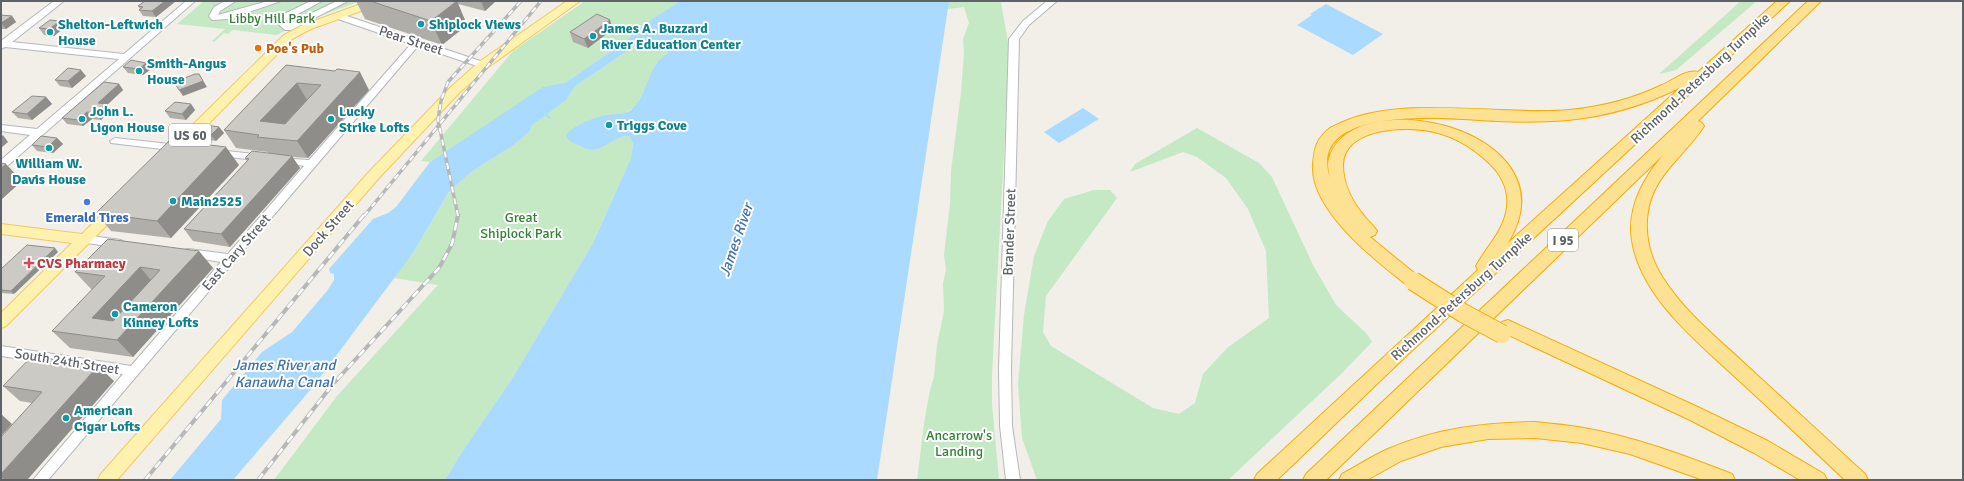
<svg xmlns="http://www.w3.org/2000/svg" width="1964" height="481" font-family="Signika,sans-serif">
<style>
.green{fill:#c5e8c5}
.water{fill:#aadaff}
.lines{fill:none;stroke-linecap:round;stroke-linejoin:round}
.stream{stroke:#aadaff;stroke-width:2}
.minor-casing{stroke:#b5b8bc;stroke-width:2}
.major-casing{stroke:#f2c960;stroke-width:2}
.highway-casing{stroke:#f9ab00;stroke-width:2}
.minor{fill:#fff;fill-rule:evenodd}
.major{fill:#fff2af;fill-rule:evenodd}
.highway{fill:#fde293;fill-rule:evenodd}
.rail-far1-casing{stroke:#b6b7b8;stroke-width:3.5}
.rail-casing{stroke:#b6b7b8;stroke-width:4}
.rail-far1{stroke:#fff;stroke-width:2;stroke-dasharray:6;stroke-linecap:butt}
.rail{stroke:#fff;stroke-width:2.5;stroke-dasharray:8;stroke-linecap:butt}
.highway-bridge-casing{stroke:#f9ab00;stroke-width:20;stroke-linecap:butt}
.highway-bridge{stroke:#fde293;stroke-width:18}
.wall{fill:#afaea9}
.shaded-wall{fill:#8f8d8a}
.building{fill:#cccac5;stroke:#8f8d8a;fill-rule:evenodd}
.culture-dot{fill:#0f9aa8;stroke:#fff;stroke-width:1.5}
.food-dot{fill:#e8710a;stroke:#fff;stroke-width:1.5}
.shop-dot{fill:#3f7fe0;stroke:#fff;stroke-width:1.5}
.health-dot{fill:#e0444e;stroke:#fff;stroke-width:1.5}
.labels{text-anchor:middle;stroke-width:4;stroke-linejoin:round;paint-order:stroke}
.shield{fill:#fff;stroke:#8f9295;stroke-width:1}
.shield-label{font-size:13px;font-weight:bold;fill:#5f6368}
.park-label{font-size:14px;fill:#348238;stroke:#fff}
.culture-label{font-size:14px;font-weight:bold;fill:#0d838f;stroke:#fff;text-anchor:start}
.street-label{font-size:14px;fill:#5f6368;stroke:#fff}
.food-label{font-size:14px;font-weight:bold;fill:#c56008;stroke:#fff;text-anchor:start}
.shop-label{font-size:14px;font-weight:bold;fill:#366cbe;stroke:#fff}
.health-label{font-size:14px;font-weight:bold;fill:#be3a42;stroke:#fff;text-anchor:start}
.water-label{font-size:15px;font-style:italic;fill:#4174aa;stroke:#fff}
</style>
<rect width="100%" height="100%" fill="#f1efe8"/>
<path class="green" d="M204 1H361L297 24 277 35 233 30 228 34 224 33 214 42 212 41 225 29 177 24Z
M585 1H680L641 26 626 41 565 83 453 147 430 162 421 161 513 51Z
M947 1H1010L1001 2 1008 43V78L992 375V404L999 480H917L925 417 930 390 934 377 937 345 944 311 943 283 946 270 944 255 950 204 951 171 961 93 964 53 963 39 969 23 964 7 948 9Z
M1741 1H1757L1676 70 1659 74Z
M662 40H669L672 43 673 47 666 56 656 63 649 82 635 107 623 114 606 116 577 126 572 142C607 161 606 135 629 136L633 144 631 158 593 243 513 377 460 455 445 480H274L337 396 438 285 394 278 413 253 448 193 471 172 514 145 530 131 532 125 574 87 633 47Z
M1197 128 1259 163 1272 177 1313 265 1336 305 1367 334 1372 342 1341 374 1228 480H1037L1022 438 1018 384 1024 315 1034 256 1048 221 1064 199 1094 190H1110L1117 198 1046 296 1043 332 1051 346 1153 408 1179 414 1195 403 1203 374 1227 348 1269 318 1266 251 1248 209 1226 178 1197 157 1183 152 1130 172 1135 164Z"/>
<path class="water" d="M680 1H949L877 480H445L460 455 513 377 593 243 631 158 633 144 629 136C610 135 603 159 578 145 573 143 568 141 566 135 575 124 593 118 607 115 615 114 624 115 631 110 644 99 647 78 656 64 661 56 673 54 672 43L669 40H662L633 47 574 87 566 100 532 125 530 131 514 145 471 172 448 193 413 253 312 388 233 480H170L221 419 222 400 262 352 292 332 327 291 334 280V274L330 273 329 269 373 219 388 213 396 207 430 162 543 87 565 83 626 41 641 26Z
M1326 4 1383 34 1353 55 1297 25 1312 15 1310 14Z
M1083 108 1099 119 1059 143 1044 132Z"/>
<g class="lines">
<path class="stream" d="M546 115 550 118"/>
<g class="minor-casing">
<path id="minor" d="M54 1H64L12 42 124 54 186 1H195L5 168 1 170V160L30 135 1 131V125L37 129 119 59 5 47 1 49V41Z
M225 1H236L220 11 218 15 268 1H281L228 19 212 20 209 16 214 7Z
M311 1H322L285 21 289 24 337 1H348L291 30H285L276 22 280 16Z
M1047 1H1057L1029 25 1019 39 1011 369 1012 426 1020 480H1006L1000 426 999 369 1009 39 1023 21Z
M338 13 486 63 488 65 483 68 480 67 418 46 48 480H33L123 374 1 356V346L131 366 221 262 184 256 182 253 184 250 188 249 228 254 304 166 277 162 276 160 277 158 309 160 411 44 335 18 334 16Z
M115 138 179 145 184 148 179 151 111 143 110 141Z
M218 150 262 155 267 158 262 161 214 155 213 153 214 151Z
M84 235 121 240 127 244 121 248 80 242 79 239Z"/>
</g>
<g class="major-casing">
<path id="major" d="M369 1H385L383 3 311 29 292 39 174 159H164L163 156 164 153 284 35 303 25Z
M567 1H580L487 68 459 93 378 179 117 480H98L100 475 368 173 451 87 479 62Z
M116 203 121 205 123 208 121 211 6 326 1 328V313L72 243 1 234V224L82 234 111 205Z"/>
</g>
<g class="highway-casing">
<path id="highway" d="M1777 1H1790L1404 358 1277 480H1254L1257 474 1478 270 1476 266C1487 246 1504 231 1507 207 1509 189 1501 174 1488 162 1474 149 1457 138 1438 133 1412 125 1344 126 1343 165 1343 184 1353 203 1365 217 1369 222 1374 226 1377 231L1375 235 1370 237 1419 277 1421 281 1419 285 1413 287 1407 285C1376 261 1310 210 1313 165 1314 149 1316 139 1330 128 1333 126 1339 124 1343 122 1404 95 1501 116 1569 110 1601 107 1633 99 1662 85 1672 81 1686 69 1698 72ZM1681 87 1508 243C1579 127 1342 77 1328 163 1328 168 1329 174 1330 178 1305 102 1455 119 1496 121 1520 122 1544 122 1568 120 1607 116 1646 105 1681 87Z
M1808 1H1821L1698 121 1702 123 1704 126C1686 155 1654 174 1648 211 1644 234 1650 258 1663 278 1684 311 1715 336 1744 363 1784 400 1825 437 1865 474L1868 480H1845C1812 449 1779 417 1745 386 1705 348 1645 303 1633 246 1625 212 1642 180 1663 155L1326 480H1303L1306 474Z
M1508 320 1702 409 1768 441 1824 474 1827 480H1800L1754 453 1688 419 1502 332 1499 327 1502 322Z
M1535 422C1551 424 1568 425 1584 428 1635 437 1683 455 1732 474L1735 480H1703L1630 454 1582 443 1535 438 1488 439 1441 447 1401 461 1367 480H1339L1342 474C1357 466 1372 456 1388 449 1437 428 1483 423 1535 422Z"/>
</g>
<use href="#minor" class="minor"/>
<use href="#major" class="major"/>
<use href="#highway" class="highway"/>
<g class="rail-far1-casing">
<path id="rail-far1" d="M364 216 541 1
M458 216 438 120 441 101 448 82 521 1"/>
</g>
<g class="rail-casing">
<path id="rail" d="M145 480 364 215
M258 480 333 384 439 268 452 244 458 215"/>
</g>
<use href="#rail-far1" class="rail-far1"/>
<use href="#rail" class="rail"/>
<g class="highway-bridge-casing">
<path id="highway-bridge" d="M1413 281 1463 313 1502 334"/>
</g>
<use href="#highway-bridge" class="highway-bridge"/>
</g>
<path class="wall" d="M176 1 156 17 143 16 139 10 140 9 138 6Z
M356 1H496L485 11 458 4 467 25 442 45 365 19Z
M1 15 12 16 16 22 6 29H1Z
M65 27 54 36 44 35 39 28Z
M613 29 588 48 573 42 570 32Z
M286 65 369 90 308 158 292 157 300 168 230 247 193 241 184 229 247 161 245 158 268 153V152L236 148 224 130Z
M123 67 151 69 143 75 128 73Z
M86 76 72 88 60 86 55 80Z
M119 84 123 90 107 105 111 110 101 120 92 119 83 126 67 124 62 118Z
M46 97 52 104 32 120 18 118 12 112Z
M191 104 195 110 186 120 170 118 165 111Z
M219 127 224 133 216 141 202 139 197 133Z
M57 138 63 144 53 153 37 151 32 145Z
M239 165 171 238 111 231 96 213Z
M108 239 213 268 133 357 70 348 52 331 92 290 75 272Z
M58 252 14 294 1 293V269Z
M114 381 27 480H1V437L32 403 20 401 3 386Z"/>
<path class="shaded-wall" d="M165 1H176L156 17 152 11Z
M457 1 467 25 442 45 431 21Z
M481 1H496L485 11Z
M12 16 16 22 6 29 1 23Z
M610 20 613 29 588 48 584 39Z
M60 21 65 27 54 36 49 29Z
M146 63 151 69 143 75 139 69Z
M81 70 86 76 72 88 68 81Z
M360 72 369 90 308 158 297 141Z
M199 74 207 87 183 96 179 90Z
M297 83 307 100 271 138 260 121Z
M119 84 123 90 107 105 111 110 101 120 96 113 98 103Z
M46 97 52 104 32 120 27 114Z
M191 104 195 110 186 120 182 114Z
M87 112 92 119 83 126 78 120Z
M219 127 224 133 216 141 211 135Z
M3 135 8 142 1 148V137Z
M57 138 63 144 53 153 48 147Z
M226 147 239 165 171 238 157 221Z
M292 156 300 168 230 247 221 234Z
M6 164 22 181 1 200V168Z
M55 248 58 252 14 294 11 291Z
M199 251 213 268 133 357 117 340Z
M140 267 155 285 109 335 92 318Z
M98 366 114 381 27 480H5L1 477V474Z
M1 414 12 424 1 436Z"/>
<path class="building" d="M145 1H165L152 11 139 10 143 7 138 6Z
M370 1H457L431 21Z
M597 14 610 20 584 39 570 32Z
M1 15 12 16 1 23Z
M50 20 60 21 49 29 39 28Z
M131 60 146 63 139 69 123 67Z
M286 65 335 71 337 69 360 72 297 141 257 137 259 135 224 130ZM297 83 321 85 285 124 260 121Z
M68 68 81 70 68 81 55 80Z
M195 74H199L203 81 179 90 174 82Z
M104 82 119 84 98 103 106 104 96 113 87 112 78 120 62 118Z
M32 96 46 97 27 114 12 112Z
M175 102 191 104 182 114 165 111Z
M206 125 219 127 211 135 197 133Z
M41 136 57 138 48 147 32 145Z
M170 140 226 147 157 221 96 213Z
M252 151 292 156 221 234 184 229 249 159 245 158Z
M1 163 6 164 1 168Z
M108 239 199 251 117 340 52 331 105 276 75 272ZM140 267 160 270 113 321 92 318Z
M27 245 55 248 11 291 1 290V269Z
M32 356 98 366 1 474V437L42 392 3 386Z"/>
<g class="culture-dot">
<circle cx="421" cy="24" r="4"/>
<circle cx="50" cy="32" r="4"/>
<circle cx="593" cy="36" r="4"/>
<circle cx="139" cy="71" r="4"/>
<circle cx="82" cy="119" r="4"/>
<circle cx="331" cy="119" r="4"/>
<circle cx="609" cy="125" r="4"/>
<circle cx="49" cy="148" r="4"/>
<circle cx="173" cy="201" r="4"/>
<circle cx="115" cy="314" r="4"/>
<circle cx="66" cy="418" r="4"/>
</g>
<circle class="food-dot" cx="258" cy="48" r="4"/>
<circle class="shop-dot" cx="87" cy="202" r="4"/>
<path class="health-dot" d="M27 257h4v4h4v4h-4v4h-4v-4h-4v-4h4z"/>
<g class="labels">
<g class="shield">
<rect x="169" y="124" width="42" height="22" rx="3"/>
<rect x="1548" y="229" width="30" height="22" rx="3"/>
</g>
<g class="shield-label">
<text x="190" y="140">US 60</text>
<text x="1563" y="245">I 95</text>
</g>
<g class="park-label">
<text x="272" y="23">Libby Hill Park</text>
<text x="521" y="222">Great<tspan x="521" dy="16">Shiplock Park</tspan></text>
<text x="959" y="440">Ancarrow's<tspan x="959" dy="16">Landing</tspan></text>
</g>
<g class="culture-label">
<text x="58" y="29">Shelton-Leftwich<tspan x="58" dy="16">House</tspan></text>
<text x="429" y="29">Shiplock Views</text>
<text x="601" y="33">James A. Buzzard<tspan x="601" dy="16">River Education Center</tspan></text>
<text x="147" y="68">Smith-Angus<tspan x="147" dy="16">House</tspan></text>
<text x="90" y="116">John L.<tspan x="90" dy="16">Ligon House</tspan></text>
<text x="339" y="116">Lucky<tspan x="339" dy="16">Strike Lofts</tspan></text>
<text x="617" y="130">Triggs Cove</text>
<text x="49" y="168" text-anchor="middle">William W.<tspan x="49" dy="16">Davis House</tspan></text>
<text x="181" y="206">Main2525</text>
<text x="123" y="311">Cameron<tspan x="123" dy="16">Kinney Lofts</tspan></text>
<text x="74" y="415">American<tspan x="74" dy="16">Cigar Lofts</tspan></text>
</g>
<g class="street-label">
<text transform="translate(411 40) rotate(18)" y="5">Pear Street</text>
<text transform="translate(1700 78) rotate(-43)" y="5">Richmond-Petersburg Turnpike</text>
<text transform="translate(328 228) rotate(-49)" y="5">Dock Street</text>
<text transform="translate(1009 232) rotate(-88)" y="5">Brander Street</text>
<text transform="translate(236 252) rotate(-49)" y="5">East Cary Street</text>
<text transform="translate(1461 296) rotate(-42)" y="5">Richmond-Petersburg Turnpike</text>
<text transform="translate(67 361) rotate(9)" y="5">South 24th Street</text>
</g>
<g class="food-label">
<text x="266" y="53">Poe's Pub</text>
</g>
<g class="shop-label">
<text x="87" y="222">Emerald Tires</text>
</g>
<g class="health-label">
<text x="37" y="268">CVS Pharmacy</text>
</g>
<g class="water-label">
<text transform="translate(736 240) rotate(-71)" y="5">James River</text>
<text x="284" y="370">James River and<tspan x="284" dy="17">Kanawha Canal</tspan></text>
</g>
</g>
<rect width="1964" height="481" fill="none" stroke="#5f6368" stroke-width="4"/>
</svg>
